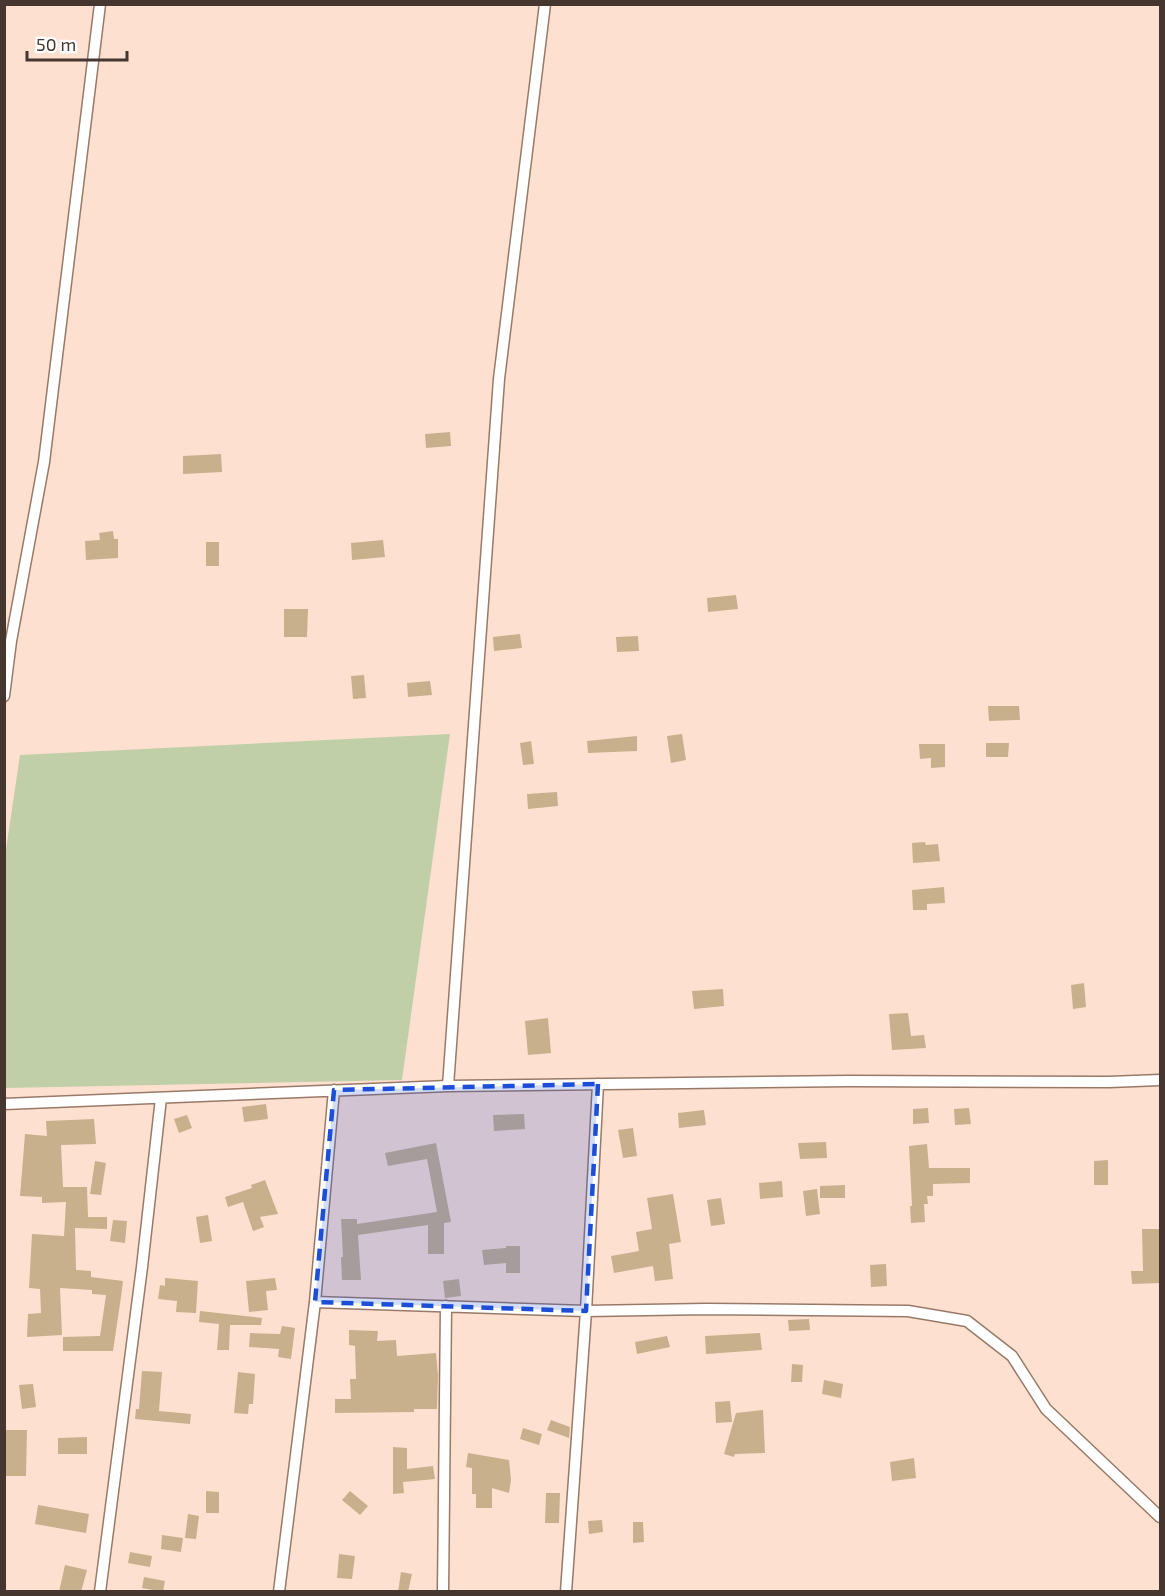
<svg xmlns="http://www.w3.org/2000/svg" width="1165" height="1596" font-family="'Exo 2',sans-serif">
<style>
.green{fill:#c1cfa8}
.building{fill:#c8b08c}
.lines{fill:none;stroke-linecap:round;stroke-linejoin:round}
.street-casing{stroke:#997967;stroke-width:13}
.street{stroke:#fff;stroke-width:10}
.marked{fill:#1d4ed8;fill-opacity:0.2;stroke:#1d4ed8;stroke-width:4.5;stroke-dasharray:12 8;stroke-linejoin:round}
</style>
<rect width="100%" height="100%" fill="#fee0d1"/>
<path class="green" d="M450 734 402 1080 5 1088 4 863 20 755Z"/>
<path class="building" d="M450 432 451 446 426 448 425 434Z
M221 454 222 472 183 474V456Z
M113 531 114 539H118V558L86 560 85 541 100 540 99 533Z
M383 540 385 557 352 560 351 543Z
M206 542H219V566H206Z
M736 595 738 609 708 612 707 598Z
M284 609H308L307 637H284Z
M520 634 522 648 494 651 493 637Z
M638 636 639 651 617 652 616 637Z
M364 675 366 698 353 699 351 676Z
M430 681 432 695 408 697 407 683Z
M988 706H1019L1020 720 989 721Z
M682 734 686 760 671 763 667 736Z
M637 736V751L588 753 587 741Z
M531 741 534 764 523 765 520 743Z
M986 743H1009L1008 757H986Z
M919 744H945V767L931 768V758L920 759Z
M557 792 558 806 528 809 527 794Z
M925 842 926 845 938 844 940 861 913 863 912 843Z
M944 887 945 903 927 904V910H913L912 890Z
M1084 983 1086 1007 1073 1009 1071 985Z
M723 989 724 1006 694 1009 692 991Z
M908 1013 911 1036 924 1035 926 1048 892 1050 889 1014Z
M548 1018 551 1053 528 1055 525 1021Z
M266 1104 268 1119 244 1122 242 1107Z
M928 1108 929 1123 913 1124V1109Z
M969 1108 971 1124 955 1125 954 1109Z
M704 1110 706 1125 679 1128 678 1113Z
M524 1114 525 1129 494 1131 493 1115Z
M187 1115 192 1128 179 1133 174 1119Z
M94 1119 96 1144 61 1145 63 1187H87L88 1217H107V1229L75 1228 76 1270 91 1271V1277L123 1281 121 1297 113 1351H63V1337L100 1336 106 1295 92 1294V1290L60 1288 62 1335 27 1337 28 1314 41 1313 40 1289 29 1288 32 1234 64 1236 66 1202 42 1203V1197L20 1196 25 1134 47 1136 46 1121Z
M633 1128 637 1156 623 1158 618 1130Z
M826 1142 827 1158 800 1159 798 1143Z
M436 1143 451 1222 444 1223V1254H428V1225L358 1235 361 1280H342L341 1257H343L341 1219H357V1224L437 1212 427 1159 388 1166 385 1153Z
M927 1144 929 1168H970V1183L933 1184V1196H927L928 1204H924L925 1222 911 1223 910 1206H912L909 1146Z
M1108 1160V1185H1094V1161Z
M95 1161 106 1163 101 1195 90 1194Z
M265 1180 278 1214 260 1217 264 1227 253 1231 243 1202 228 1207 225 1197 252 1188 251 1185Z
M782 1181 783 1197 760 1199 759 1183Z
M845 1185V1198H820V1186Z
M817 1189 820 1214 806 1216 803 1191Z
M673 1194 681 1242 669 1244 673 1279 655 1281 653 1266 614 1273 611 1256 639 1251 636 1232 652 1229 647 1198Z
M721 1198 725 1224 711 1226 707 1200Z
M208 1215 212 1241 200 1243 196 1217Z
M113 1220 127 1221 125 1243 110 1241Z
M1142 1229H1161V1283L1132 1284 1131 1271H1143Z
M506 1246H520V1273H506V1263L484 1265 482 1250 506 1248Z
M886 1264 887 1286 871 1287 870 1265Z
M165 1278 198 1281 196 1313 176 1312 177 1301 158 1299 160 1285 165 1286Z
M275 1278 277 1290 266 1291 268 1310 249 1312 246 1281Z
M459 1279 461 1296 445 1298 443 1281Z
M200 1311 262 1318 261 1325H230L229 1350H217L219 1324 199 1322Z
M809 1319 810 1330 789 1331 788 1320Z
M282 1326 295 1328 291 1359 278 1357 279 1349 249 1347 250 1333 280 1334Z
M349 1330 378 1331 377 1341 396 1340 397 1356 436 1353 438 1375 437 1409H414V1412L335 1413V1399H351L350 1379H356L355 1346 349 1345Z
M760 1333 762 1350 706 1354 705 1336Z
M667 1336 670 1347 637 1354 635 1342Z
M792 1364 803 1365 802 1382H791Z
M142 1371 162 1372 159 1411 191 1414 190 1424 135 1419 136 1409H139Z
M238 1372 255 1374 253 1404H249L248 1414 234 1413Z
M824 1380 843 1384 841 1398 822 1394Z
M33 1384 36 1407 22 1409 19 1385Z
M730 1401 732 1422 716 1423 715 1402Z
M763 1410 765 1453 735 1454 734 1457 724 1454 736 1413Z
M551 1420 570 1427 569 1438 547 1430Z
M523 1428 542 1434 539 1445 520 1439Z
M4 1430H27L26 1476H4Z
M87 1437V1454H58V1438Z
M393 1447 407 1448V1469L433 1466 435 1479 403 1482 404 1493 393 1494Z
M468 1453 509 1460 511 1480 509 1493 492 1488V1508H476V1494H472V1468L466 1467Z
M914 1458 916 1478 892 1481 890 1462Z
M206 1491 219 1492V1513H206Z
M350 1491 368 1506 360 1515 342 1500Z
M546 1493H560L559 1523H545Z
M38 1505 89 1514 86 1533 35 1524Z
M188 1514 199 1516 196 1539 185 1538Z
M602 1520 603 1532 589 1534 588 1521Z
M633 1522H643L644 1542 633 1543Z
M162 1535 183 1538 181 1552 161 1549Z
M130 1552 152 1556 150 1567 128 1563Z
M339 1554 355 1556 352 1579 337 1578Z
M65 1565 87 1570 81 1592H59Z
M401 1572 412 1574 408 1592H398Z
M144 1577 165 1581 163 1592 142 1588Z"/>
<g class="lines">
<g class="street-casing">
<path id="street" d="M4 696 11 641 44 462 100 4
M448 1086 499 379 545 4
M4 1104 448 1086 849 1081 1109 1082 1160 1080
M315 1302 586 1311 706 1309 908 1311 967 1321 1012 1356 1046 1409 1160 1517
M100 1592 142 1267 161 1098
M279 1592 315 1302 334 1090
M443 1592 446 1306
M566 1592 586 1311 598 1084"/>
</g>
<use href="#street" class="street"/>
</g>
<path class="marked" d="M598 1084 586 1311 315 1302 334 1090Z"/>
<rect width="1165" height="1596" fill="none" stroke="#45362f" stroke-width="12"/>
<path d="M27 51v9h100v-9" fill="none" stroke="#45362f" stroke-width="3"/>
<text x="36" y="51" font-size="18" fill="#45362f" stroke="#ffffff" stroke-width="4.5" paint-order="stroke">50 m</text>
</svg>
